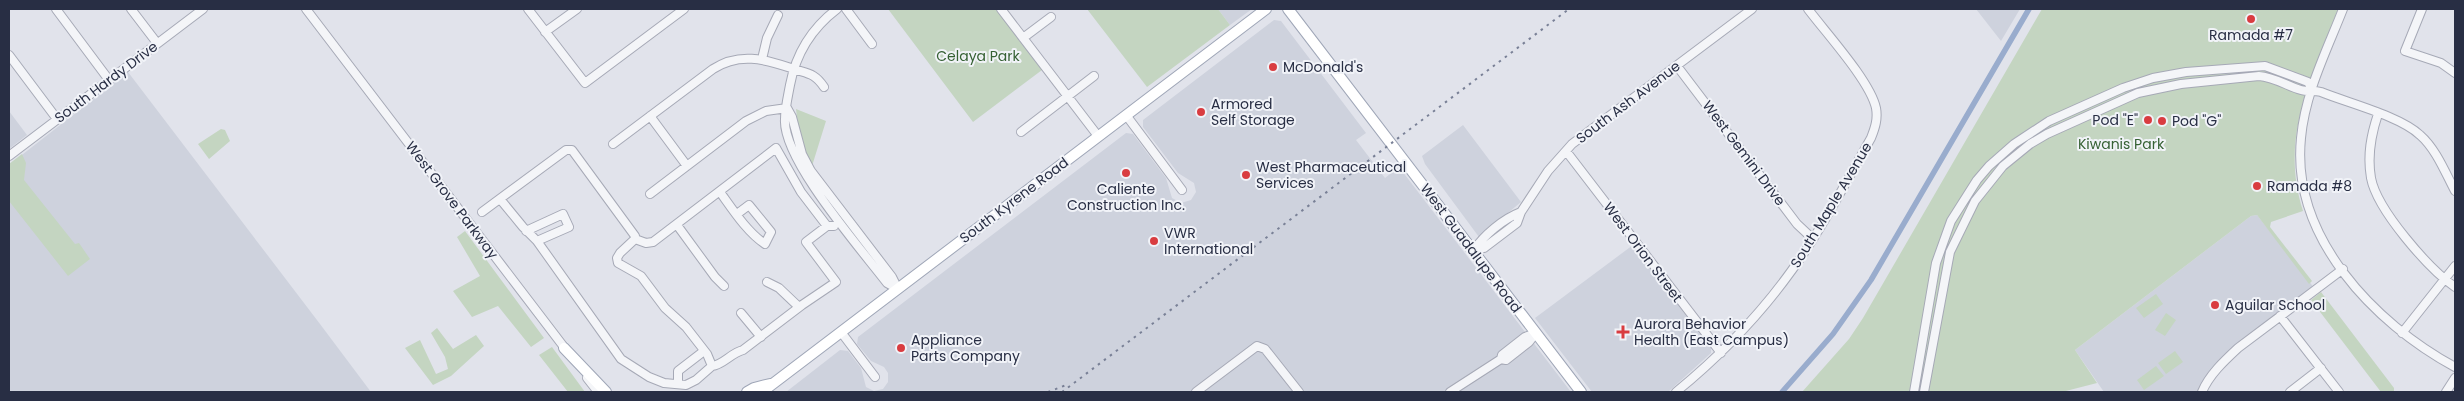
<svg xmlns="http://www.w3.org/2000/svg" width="2464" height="401" font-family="Poppins,sans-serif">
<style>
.built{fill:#ced2dd}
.green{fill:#c4d5c1}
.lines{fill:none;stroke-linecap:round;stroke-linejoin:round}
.canal{stroke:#99accd;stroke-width:5.5}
.minor-casing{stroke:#a6a9b6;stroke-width:10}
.major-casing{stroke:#9fa6b7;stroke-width:12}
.minor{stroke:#f4f5f8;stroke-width:8}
.major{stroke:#fff;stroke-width:10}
.rail{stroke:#798096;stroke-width:2;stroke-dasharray:2.5 5;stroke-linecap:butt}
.poi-dot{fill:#d93c40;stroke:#f1f3f8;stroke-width:2}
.labels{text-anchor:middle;stroke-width:4;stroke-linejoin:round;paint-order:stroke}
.poi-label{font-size:14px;fill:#282e44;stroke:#f1f3f8;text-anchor:start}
.park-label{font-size:14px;fill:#366134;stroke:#f1f3f8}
.street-label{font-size:14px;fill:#282e44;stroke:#f1f3f8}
</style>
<rect width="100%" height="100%" fill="#e1e3eb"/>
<path class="built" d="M1218 9H1252L1230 25Z
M1976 9H2020L2001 41Z
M1274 20 1281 21 1366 133 1356 140 1385 178 1399 167 1571 392H786L840 350 848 351 861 368 866 387 874 391 883 389 888 382V373L884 367 871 361 857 344 858 337 1126 133 1133 134 1166 178 1172 198 1181 203 1191 200 1196 192 1194 183 1178 173 1143 127V120Z
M128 72 320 324 371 392H9V165Z
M9 111 27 135 9 149Z
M1463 125 1521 202 1479 237 1425 164 1422 156Z
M2257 215 2315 289 2238 348 2202 392H2104L2075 350 2251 216Z
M1633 245 1711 347V353L1668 392H1592L1535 318Z"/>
<path class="green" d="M888 9H996L1042 70 973 122Z
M1087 9H1218L1230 25 1147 87Z
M2042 9H2338C2312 77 2279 137 2303 211L2271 222 2270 227 2312 281 2309 284 2257 215 2251 216 2075 350 2097 383 2062 392H1802L1849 339 1863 318Z
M796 109 826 121 812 166C803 148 798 130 796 109Z
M221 129 225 130 230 141 209 159 198 144Z
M22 154 26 163 24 180 75 244 79 243 90 259 68 276 9 201V164Z
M465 231 544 338 531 347 498 306 472 317 453 291 480 276 457 237Z
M2321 292 2394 388V392H2381L2311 300Z
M2156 294 2163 304 2144 318 2136 308Z
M2166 313 2176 320 2165 336 2155 330Z
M437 328 453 349 476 335 484 346 451 376 433 385 405 348 420 340 436 374 448 369 445 357 431 333Z
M552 347 585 392H568L539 355Z
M2175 351 2183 362 2166 374 2158 363Z
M2156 366 2164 376 2144 390 2137 380Z"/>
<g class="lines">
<path class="canal" d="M1782 392 1833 334 1871 280 2029 9"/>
<g class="minor-casing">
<path id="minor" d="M56 9 109 80
M131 9 157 43
M306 9 567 351
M528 9 585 83 684 9
M837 9C812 28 796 53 790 85 788 96 785 108 785 119 782 159 861 249 887 283L898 289
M846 9 872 44
M1001 9 1098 136
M2343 9C2327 50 2305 93 2301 138 2291 237 2374 323 2455 367
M2422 9 2405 51 2441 63 2455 73
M545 32 577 9
M1023 38 1051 17
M9 55 57 119
M762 59 767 38 778 15
M1677 66 1797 224 1813 239
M787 108 792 117 802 154 811 171 892 277 898 289
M2378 114C2371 135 2367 155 2371 178 2377 210 2429 269 2455 287
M1126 115 1182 190
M650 116 687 166
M1021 132 1094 76
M613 144 713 69C739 52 764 59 791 68 807 74 814 72 824 87
M1566 151 1721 353
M9 156 203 9
M720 192C733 210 747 232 765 244L771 232 749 205 737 214
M650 194 746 121 766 111 787 108
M500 199 523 227 537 241 621 359 649 377 664 383 686 385 696 380 712 366C723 365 731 353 743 350L802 305 836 282 806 242 827 226H834
M482 212 566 150H572L635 236V239L620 253 617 258 618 263 641 276 665 308 686 327 707 354 712 366
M677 225 715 277 724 286
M526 231 563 214 569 227 537 241
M635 239 646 243 653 242 776 148 801 192 827 226
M1473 251 1484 248 1517 223 1521 212 1548 171 1572 144 1752 9
M1473 251C1484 235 1503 219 1521 212
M767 282 779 288 799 307
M741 313 761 337
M2280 316 2339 392
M841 332 875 377
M2402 333 2455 266
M1501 359 1502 355 1525 337 1536 333
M587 378 598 392
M678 384V371L704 351
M1196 392 1257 346 1265 349 1299 392
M1450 392 1501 359 1506 360 1529 342 1536 333
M1676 392C1720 356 1759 316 1792 270 1822 229 1846 182 1871 138 1875 128 1878 119 1876 108 1870 81 1826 33 1808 9
M1914 392 1936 263 1951 221 1977 180 1989 166 2014 144 2049 121 2123 88 2153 78 2186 72 2265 66 2308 82 2312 89
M1924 392 1950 252 1975 201 2003 166 2030 144 2047 134 2138 93 2181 84 2259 76C2274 77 2287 86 2301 90 2307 92 2314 90 2321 92 2348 103 2400 116 2420 135 2436 149 2445 172 2455 191
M2202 392C2209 375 2224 361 2238 348L2343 269
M2290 392 2321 368
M2446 392 2455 378"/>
</g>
<g class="major-casing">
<path id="major" d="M1288 9 1581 392
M564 348 606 392
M747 392 754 388 770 384
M762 392 1266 9"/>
</g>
<use href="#minor" class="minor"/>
<use href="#major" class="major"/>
<path class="rail" d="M1048 392 1069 384
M1062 392 1569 9"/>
</g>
<g class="poi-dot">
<circle cx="2251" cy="19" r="5"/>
<circle cx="1273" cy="67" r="5"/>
<circle cx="1201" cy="112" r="5"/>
<circle cx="2148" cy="120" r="5"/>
<circle cx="2162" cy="121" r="5"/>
<circle cx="1126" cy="173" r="5"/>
<circle cx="1246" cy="175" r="5"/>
<circle cx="2257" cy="186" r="5"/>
<circle cx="1154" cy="241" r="5"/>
<circle cx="2215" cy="305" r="5"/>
<path d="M1620.5 324.5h5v5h5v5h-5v5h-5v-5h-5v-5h5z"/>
<circle cx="901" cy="348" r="5"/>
</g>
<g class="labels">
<g class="poi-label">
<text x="2251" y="40" text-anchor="middle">Ramada #7</text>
<text x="1283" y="72">McDonald's</text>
<text x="1211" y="109">Armored<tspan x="1211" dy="16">Self Storage</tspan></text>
<text x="2138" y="125" text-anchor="end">Pod "E"</text>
<text x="2172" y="126">Pod "G"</text>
<text x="1256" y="172">West Pharmaceutical<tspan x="1256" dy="16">Services</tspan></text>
<text x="2267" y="191">Ramada #8</text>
<text x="1126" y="194" text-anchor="middle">Caliente<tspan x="1126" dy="16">Construction Inc.</tspan></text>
<text x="1164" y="238">VWR<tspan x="1164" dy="16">International</tspan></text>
<text x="2225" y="310">Aguilar School</text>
<text x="1634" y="329">Aurora Behavior<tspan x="1634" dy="16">Health (East Campus)</tspan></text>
<text x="911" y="345">Appliance<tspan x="911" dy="16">Parts Company</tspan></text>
</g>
<g class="park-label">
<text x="978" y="61">Celaya Park</text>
<text x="2121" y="149">Kiwanis Park</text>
</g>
<g class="street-label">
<text transform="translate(106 82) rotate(-37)" y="5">South Hardy Drive</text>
<text transform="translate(1628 102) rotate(-37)" y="5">South Ash Avenue</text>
<text transform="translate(1744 153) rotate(53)" y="5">West Gemini Drive</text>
<text transform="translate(452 200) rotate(53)" y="5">West Grove Parkway</text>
<text transform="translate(1014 200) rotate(-37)" y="5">South Kyrene Road</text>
<text transform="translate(1831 205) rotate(-59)" y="5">South Maple Avenue</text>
<text transform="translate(1471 248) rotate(53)" y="5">West Guadalupe Road</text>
<text transform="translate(1643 252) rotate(53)" y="5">West Orion Street</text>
</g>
</g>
<rect width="2464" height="401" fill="none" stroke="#282e44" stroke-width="20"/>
</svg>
